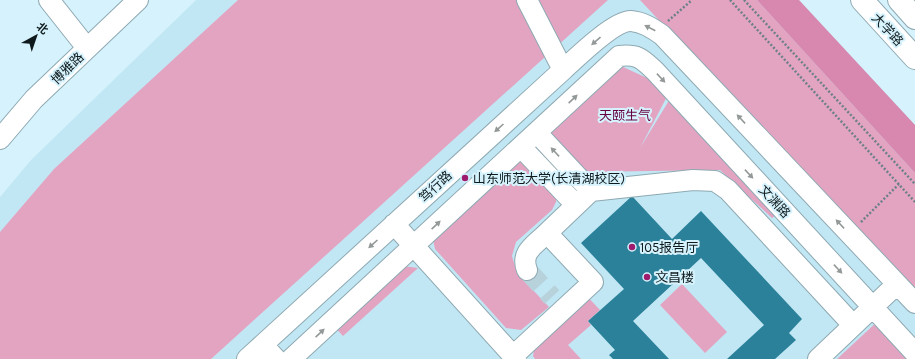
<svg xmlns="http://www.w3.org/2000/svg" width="915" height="359" font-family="Karla,'Noto Sans SC',sans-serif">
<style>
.built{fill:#c2e7f4}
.green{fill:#e3a4c2}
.water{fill:#d887af}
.building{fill:#2a8199}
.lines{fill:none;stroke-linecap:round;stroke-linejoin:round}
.minor-tunnel{stroke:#b8d2db;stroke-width:20;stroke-dasharray:20 10;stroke-linecap:butt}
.minor-casing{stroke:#8ea9b2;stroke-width:22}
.major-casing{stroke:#8ea9b2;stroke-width:24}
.path{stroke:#6d8087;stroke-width:2.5;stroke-dasharray:2 2;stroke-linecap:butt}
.minor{stroke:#fff;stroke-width:20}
.major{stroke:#fff;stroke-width:22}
.oneway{fill:#939899}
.poi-dot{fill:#9e1b6d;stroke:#d6f3fd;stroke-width:1.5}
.labels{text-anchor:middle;stroke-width:4;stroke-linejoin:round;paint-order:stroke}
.street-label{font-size:13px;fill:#0f1a1d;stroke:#d6f3fd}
.park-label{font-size:13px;fill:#650042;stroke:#d6f3fd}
.poi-label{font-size:13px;fill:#0f1a1d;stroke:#d6f3fd;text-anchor:start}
</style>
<rect width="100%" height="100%" fill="#d6f3fd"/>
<path class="built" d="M196 0H799L915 125V359H0V197L31 160Z"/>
<path class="green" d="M238 0H608L211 359H0V232L54 169Z
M640 0H757L915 173V294Z
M621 66 671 89 640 148 676 89 782 211 772 218 720 170 584 172 546 135Z
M524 157 557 191 556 202 552 210 516 242 512 256 517 273 549 307 521 330 506 328 435 249 432 235Z
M403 266 418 268 343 336 333 325Z
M682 284 727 332 705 353 660 305Z
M585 294 600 310 588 321 591 325 568 345 581 359H535L533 356 536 339Z
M880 319 915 359H837Z"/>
<path class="water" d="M757 0H799L915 125V173Z"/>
<path class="building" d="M632 196 672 239 701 211 802 319 789 333 796 340 775 359H727L764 325 701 258 633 321 669 359H613L609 355 615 350 588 321 624 289 581 243Z"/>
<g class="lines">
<path class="minor-tunnel" d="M527 270 552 297"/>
<g class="minor-casing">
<path id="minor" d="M49 0 87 48
M527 0 563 70
M537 133 591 191
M0 139 34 99 138 0
M521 147 576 205
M394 224 516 359
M527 270C520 252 535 245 547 233
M263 345 276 359
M513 356 593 282 547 233 591 191 693 180 715 181 728 190 853 325
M247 359 563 70C576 58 615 20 631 21 643 22 652 28 662 35L915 303
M291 359 619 56C639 54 642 59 655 71L915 353
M818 359 897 284"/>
</g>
<g class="major-casing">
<path id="major" d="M862 0 915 58
M899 0 915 18"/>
</g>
<path class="path" d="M730 0 915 202
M744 0 915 184
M668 21 692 0
M861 222 899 184"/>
<use href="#minor" class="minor"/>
<use href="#major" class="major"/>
</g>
<defs><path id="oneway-solid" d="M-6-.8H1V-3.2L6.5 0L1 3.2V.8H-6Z"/></defs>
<g class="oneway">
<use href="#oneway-solid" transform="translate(650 28) rotate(-153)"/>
<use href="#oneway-solid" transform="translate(596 41) rotate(139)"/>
<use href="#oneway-solid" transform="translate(661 78) rotate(47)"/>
<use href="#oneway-solid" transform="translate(573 99) rotate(-43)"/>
<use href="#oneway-solid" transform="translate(741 119) rotate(-133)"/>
<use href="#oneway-solid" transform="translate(499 128) rotate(138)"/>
<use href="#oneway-solid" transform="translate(555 152) rotate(-133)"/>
<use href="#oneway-solid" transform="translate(749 174) rotate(47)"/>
<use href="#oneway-solid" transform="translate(840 224) rotate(-133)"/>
<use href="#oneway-solid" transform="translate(436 225) rotate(-43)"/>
<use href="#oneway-solid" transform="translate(373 244) rotate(138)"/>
<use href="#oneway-solid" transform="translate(838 269) rotate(47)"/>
<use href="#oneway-solid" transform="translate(320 333) rotate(-43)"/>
</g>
<g class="poi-dot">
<circle cx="465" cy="178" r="4"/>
<circle cx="632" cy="247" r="4"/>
<circle cx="647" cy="277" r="4"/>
</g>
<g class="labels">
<g class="street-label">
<text transform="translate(888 29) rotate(47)" y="5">大学路</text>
<text transform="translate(67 68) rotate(-44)" y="5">博雅路</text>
<text transform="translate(435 186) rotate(-43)" y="5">笃行路</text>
<text transform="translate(775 201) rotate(47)" y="5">文渊路</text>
</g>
<g class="park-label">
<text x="625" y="120">天颐生气</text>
</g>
<g class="poi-label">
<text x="473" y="183">山东师范大学(长清湖校区)</text>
<text x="640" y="252">105报告厅</text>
<text x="655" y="282">文昌楼</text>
</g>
</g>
<g transform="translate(36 36) rotate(40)" stroke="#d6f3fd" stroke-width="3" paint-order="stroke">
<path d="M0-3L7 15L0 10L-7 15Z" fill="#0f1a1d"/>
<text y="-6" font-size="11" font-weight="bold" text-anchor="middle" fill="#0f1a1d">北</text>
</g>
</svg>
